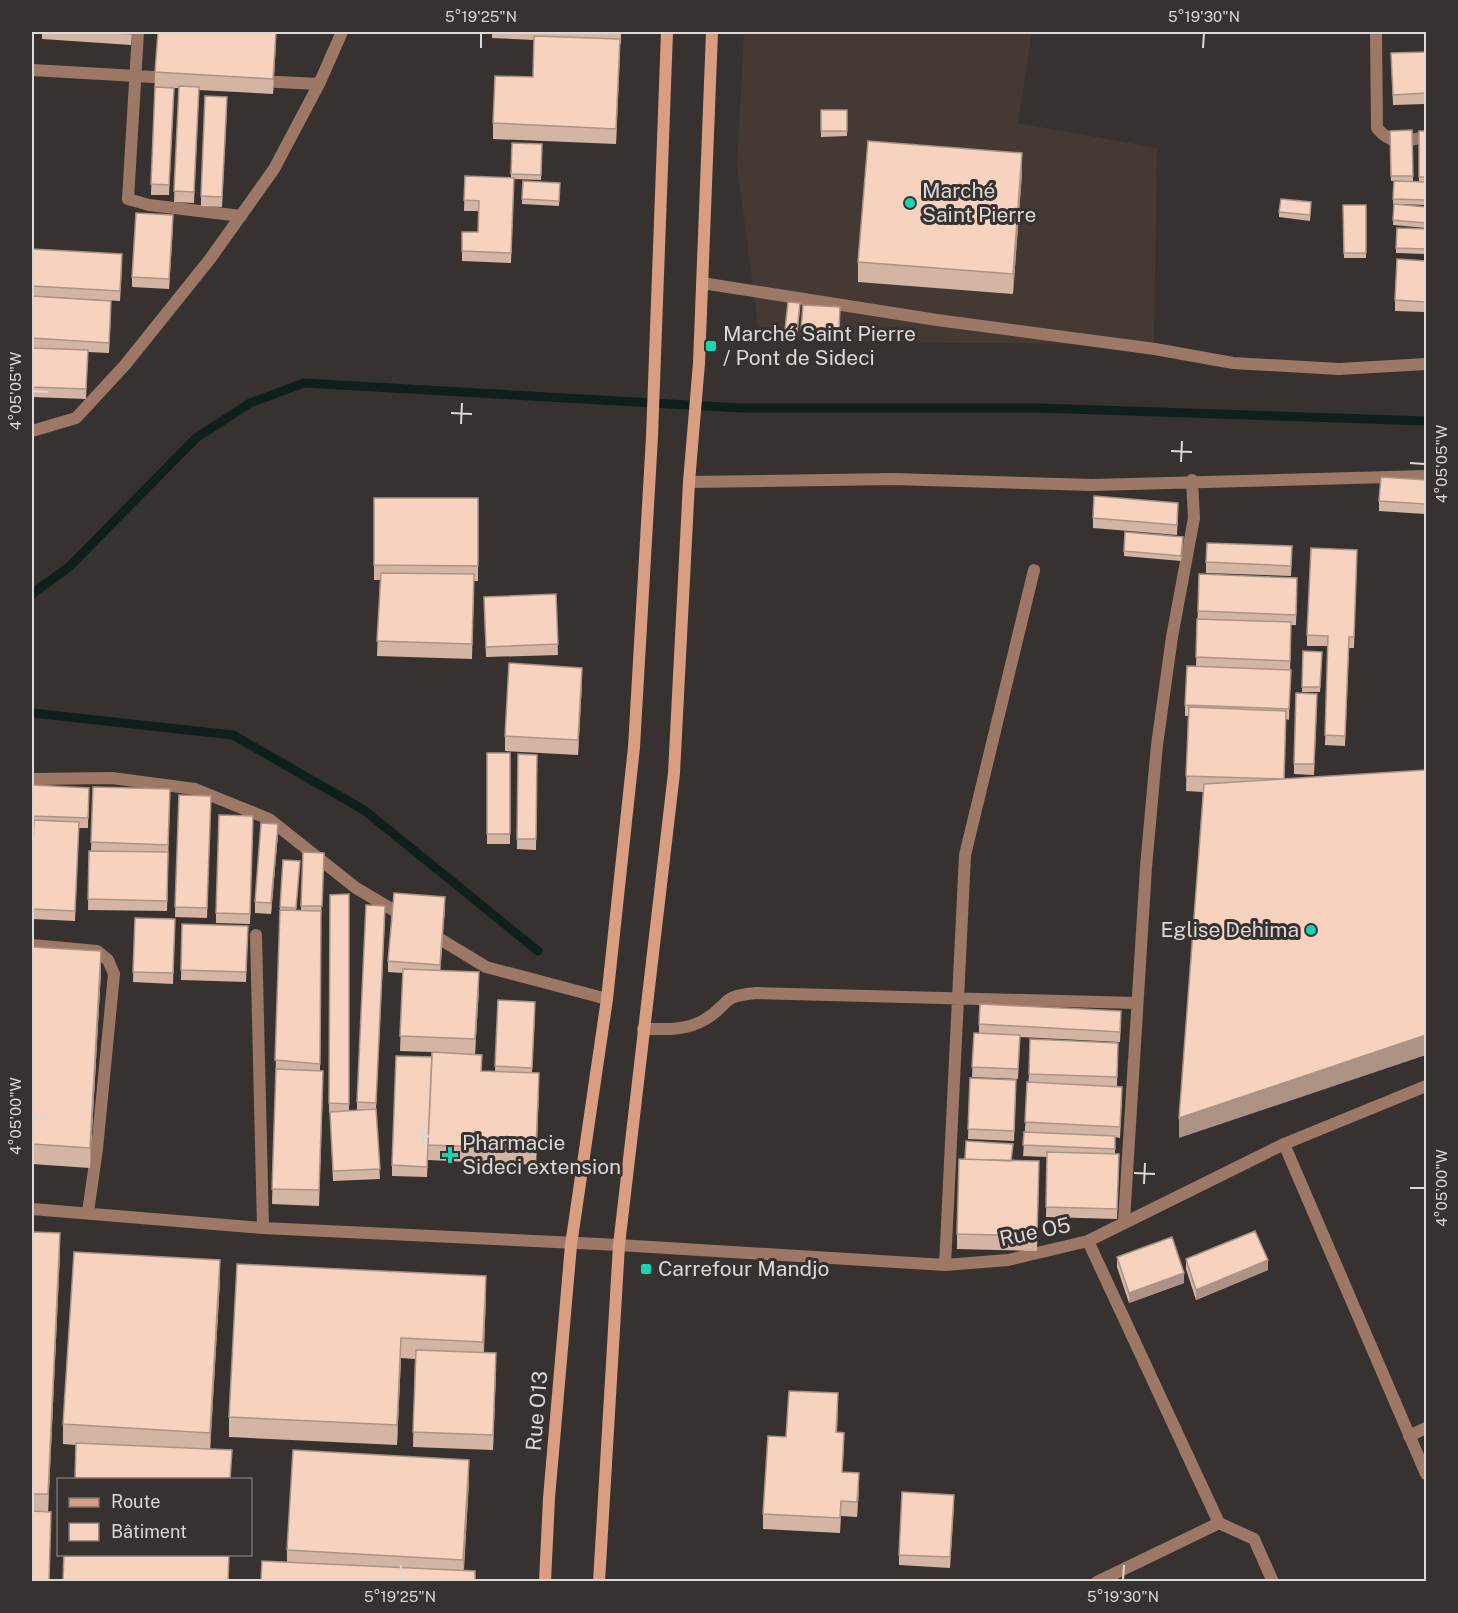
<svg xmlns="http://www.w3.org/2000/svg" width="1458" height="1613" font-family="'Public Sans',sans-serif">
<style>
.built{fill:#443933}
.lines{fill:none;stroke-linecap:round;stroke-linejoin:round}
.stream{stroke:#0f1f1b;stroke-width:9}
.minor{stroke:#9d7866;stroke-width:12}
.secondary{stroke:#d99e81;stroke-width:12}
.wall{fill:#d4b5a4}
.shaded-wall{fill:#ac9386}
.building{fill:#f6d2bf;stroke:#ac9386;stroke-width:1.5}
.ticks{fill:none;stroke:#dbd8d6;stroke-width:2}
.poi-dot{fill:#16d5b3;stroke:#37322f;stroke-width:2}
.labels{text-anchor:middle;stroke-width:6;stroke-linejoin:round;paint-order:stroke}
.poi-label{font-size:21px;fill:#dbd8d6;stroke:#37322f;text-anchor:start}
.street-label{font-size:21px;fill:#dbd8d6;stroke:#37322f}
.neatline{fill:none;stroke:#dbd8d6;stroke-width:2}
.ticks-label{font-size:15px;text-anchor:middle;fill:#dbd8d6}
</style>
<rect width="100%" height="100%" fill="#37322f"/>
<path class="built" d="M744 32H1032L1018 123 1157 148 1154 345 760 341 737 165Z"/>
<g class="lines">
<path class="stream" d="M32 594 69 567 196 438 250 403 304 383 741 408H1038L1426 421
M32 713 233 735 364 810 538 951"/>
<path class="minor" d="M138 32 128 199 149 205 241 216
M1376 32 1377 128C1391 146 1406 141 1426 137
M32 70 171 78
M257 81 319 84
M702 283 937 320 1155 349 1233 363 1339 369 1426 364
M32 431 76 418 125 365 210 259 274 169 319 84 342 32
M689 482 893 479 1092 485 1426 476
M32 779 112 778 195 789 269 819 356 888 405 917
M430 933 486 967 607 999
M256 935 263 1228
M32 945 97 951 108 960 114 974 97 1149 88 1212
M643 1029C663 1029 686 1031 704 1020 731 1005 718 996 757 993L1136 1003
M1284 1144 1426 1474
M32 1209 263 1228 619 1245 945 1265 1008 1260 1088 1241 1284 1144 1426 1086
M1124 1221 1146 867 1157 745 1172 637 1194 518 1192 480
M1088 1241 1219 1523 1254 1539 1273 1582
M945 1265 965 855 1034 570
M1409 1436 1426 1428
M1097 1582 1219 1523"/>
<path class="secondary" d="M545 1582 549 1498 571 1245 607 999 634 747 652 437 667 32
M599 1582 619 1245 674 773 689 482 699 363 712 32"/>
</g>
<path class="wall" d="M42 32H132L131 45 42 39Z
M492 32H621V44H620L616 144 493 139V123L533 77 534 40 492 38Z
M276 43 273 94 199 90 194 203 174 202 179 88H174L169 195H151L155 72Z
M1426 52V104L1393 105 1391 53Z
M227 107 222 207 201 206V196Z
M821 110H847V136L821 137Z
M1412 130 1413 181H1401L1419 182V131H1426V205L1395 204 1426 207V228L1393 225 1394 204H1393L1394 181H1391L1390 131Z
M542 144 541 180 514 179 511 263 462 261V251L478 232 479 211H464L465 176 511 178V174Z
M1022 173 1013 294 858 282V262Z
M523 181 560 183 559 206 522 204Z
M1343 205H1366V258H1344Z
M1311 207 1310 221 1279 217V212Z
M173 225 169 289 132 287V277Z
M1426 229V254L1396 253V248Z
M32 249 122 265 120 301 32 296Z
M1426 261V312L1395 311V300Z
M32 296 111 311 109 353 88 352 86 399 32 397Z
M840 307 839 338 801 336V330Z
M800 308 797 337 785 335V330Z
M1426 480 1425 514 1379 511V501Z
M374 498H478V581H474L472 659 377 656 380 580H374Z
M1178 513 1177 535 1093 528V518Z
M1183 542 1181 561 1124 556V551Z
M1357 550 1354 648H1349L1345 746 1325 745 1328 646H1307V635Z
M1292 556 1291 576 1206 573V562Z
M1199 574 1297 578 1296 625H1291L1289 720 1286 719 1284 779 1179 1138 1203 792 1186 791 1188 716H1185V705L1196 666Z
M556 594 558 655 486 657 484 597Z
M1303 651 1322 652 1320 692H1302Z
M582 683 578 755 505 751V736Z
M1317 704 1314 775 1294 774V764Z
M487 753H510V844H487Z
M518 754 537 755 536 850 517 849Z
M32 785 89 788 88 828H79L75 921 32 919V872L34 826H32Z
M93 787 170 789 167 911 88 910 89 851H91Z
M179 795 211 796 207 918 175 917Z
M253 816 250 924 216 923V913Z
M278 834 271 914 255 913V902Z
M303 852 324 853 321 916 320 1071 323 1086 319 1206 272 1204 280 907 300 861 296 910H301Z
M349 894V1111L357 1110V1102L385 917 376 1109 380 1179 333 1181 330 1113H329L330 895Z
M445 907 440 971 479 988 475 1054 482 1071H495L498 1000 535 1013 532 1072 539 1088 536 1165 428 1160V1156L427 1177 392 1176V1165L432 1057V1052L400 1051 403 973 388 972V961Z
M135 918 175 919 173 984 133 982Z
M182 924 248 926 246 982 181 980Z
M32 947 101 971 90 1168 32 1164Z
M1121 1022 1120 1042 1020 1037 1018 1079 972 1077 974 1033H979V1024Z
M1118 1043 1117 1086 1122 1097 1120 1138 1115 1137V1154H1119L1117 1219 1046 1217 1047 1157 1023 1156 1029 1074Z
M970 1078 1016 1090 1014 1141 968 1139Z
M1012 1161 1039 1177 1037 1251 957 1249V1234Z
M32 1232 60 1253 48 1512 51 1532 32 1581Z
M1117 1257 1184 1283 1129 1303 1117 1267Z
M1186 1259 1268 1270 1196 1300 1186 1269Z
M220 1280 210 1449 232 1466 76 1445 63 1444V1424Z
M486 1296 484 1352 496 1368 493 1450 413 1447 415 1359 401 1358 397 1445 229 1437V1417Z
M838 1409 837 1432 844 1448 842 1472 859 1489 857 1517 841 1516 840 1533 763 1529V1514L786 1437Z
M469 1480 464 1570 475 1581 287 1562V1550Z
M954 1505 950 1568 899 1565V1555Z"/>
<path class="shaded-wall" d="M276 32V43L273 94V79Z
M620 39V55L616 144V129Z
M1022 153V173L1013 294V274Z
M173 215V225L169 289V279Z
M582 668V683L578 755V740Z
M278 824V834L271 914V903Z
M445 897V907L440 976V965Z
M101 951V971L90 1168V1148Z
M479 972V988L475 1054V1039Z
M1426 1035V1055L1179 1138V1118Z
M539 1073V1088L536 1165V1149Z
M60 1233V1253L48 1514V1494Z
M220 1260V1280L210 1453V1433Z
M1268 1260V1270L1196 1300V1290Z
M1184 1273V1283L1129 1303V1293Z
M486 1276V1296L483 1362V1342Z
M401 1338V1358L397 1445V1425Z
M496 1353V1368L493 1450V1435Z
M469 1460V1480L463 1580V1560Z
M859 1473V1489L857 1517V1502Z
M229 1554V1581H228Z"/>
<path class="building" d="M90 32H131V34Z
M158 32H276L273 79 155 72Z
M534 36 620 39 616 129 493 123 495 76 533 77Z
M1426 52V93L1393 95 1391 53Z
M179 86 199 87 194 192 174 191Z
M155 87 174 88 169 185 151 184Z
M205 96 227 97 222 197 201 196Z
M821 110H847V131H821Z
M1412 130 1413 176H1391L1390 131Z
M1419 131H1426V177H1419Z
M868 141 1022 153 1013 274 858 262Z
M512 143 542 144 541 175 511 174Z
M465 176 514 178 511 253 462 251V232H478L479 201 464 200Z
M523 181 560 183 559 201 522 199Z
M1394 181 1426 182V200L1393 199Z
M1281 199 1311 202 1310 215 1279 212Z
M1394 204 1426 207V223L1393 220Z
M1343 205H1366V253H1344Z
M136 213 173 215 169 279 132 277Z
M1397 228 1426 229V249L1396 248Z
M32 249 122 254 120 291 32 286Z
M1397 259 1426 261V302L1395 300Z
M32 296 111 301 109 343 32 338Z
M788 302 800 303 797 331 785 330Z
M803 305 840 307 839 332 801 330Z
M32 348 88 350 86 389 32 387Z
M1381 477 1426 480 1425 504 1379 501Z
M1094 496 1178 503 1177 525 1093 518Z
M374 498H478V566L374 565Z
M1125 532 1183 537 1181 556 1124 551Z
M1207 543 1292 546 1291 566 1206 562Z
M1311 548 1357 550 1354 637H1349L1345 736 1325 735 1328 636 1307 635Z
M381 573 474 574 472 644 377 641Z
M1199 574 1297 578 1296 615 1198 611Z
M556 594 558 644 486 647 484 597Z
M1197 619 1291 622 1290 661 1196 657Z
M1303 651 1322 652 1320 687H1302Z
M509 663 582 668 578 740 505 736Z
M1187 666 1291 670 1289 709 1185 705Z
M1296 693 1317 694 1314 764H1294Z
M1189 707 1286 711 1284 779 1186 776Z
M487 753H510V834H487Z
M518 754 537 755 536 839H517Z
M1426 770V1035L1179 1118 1204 784Z
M32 785 89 788 88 818 32 816Z
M93 787 170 789 168 845 91 842Z
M179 795 211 796 207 908 175 907Z
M219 815 253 816 250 914 216 913Z
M34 820 79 822 75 911 32 909V872Z
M261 823 278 824 271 903 255 902Z
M89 851 168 852 167 901 88 899Z
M303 852 324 853 322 906H301Z
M283 860 300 861 296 908 280 907Z
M394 893 445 897 440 965 388 961Z
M349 894V1104L329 1103 330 895Z
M366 905 385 906 376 1103 357 1102Z
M280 910 321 911 320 1064 275 1060Z
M135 918 175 919 173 973 133 972Z
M182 924 248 926 246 972 181 970Z
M32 947 101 951 90 1148 32 1144Z
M403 969 479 972 475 1039 400 1036Z
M498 1000 535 1002 532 1068 495 1066Z
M980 1004 1121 1011 1120 1032 979 1024Z
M974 1033 1020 1035 1018 1069 972 1067Z
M1030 1039 1118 1043 1117 1077 1029 1074Z
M432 1052 482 1055 481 1071 539 1073 536 1149 428 1145Z
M396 1056 432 1057 427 1167 392 1165Z
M276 1069 323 1071 319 1190 272 1189Z
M970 1078 1016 1080 1014 1131 968 1129Z
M1027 1082 1122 1087 1120 1127 1025 1122Z
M376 1109 380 1169 333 1171 330 1112Z
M1024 1132 1115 1136V1149L1023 1145Z
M966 1141 1013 1144 1011 1161 965 1159Z
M1047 1152 1119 1154 1117 1209 1046 1207Z
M959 1159 1039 1161 1037 1236 957 1234Z
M1255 1231 1268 1260 1196 1290 1186 1259Z
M32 1232 60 1233 48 1494H32Z
M1172 1237 1184 1273 1129 1293 1117 1257Z
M74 1252 220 1260 210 1433 63 1424Z
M237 1264 486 1276 483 1342 401 1338 397 1425 229 1417Z
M416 1350 496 1353 493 1435 413 1432Z
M789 1391 838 1393 836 1432 844 1433 842 1472 859 1473 857 1502 841 1501 840 1518 763 1514 768 1436 786 1437Z
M76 1443 232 1450 230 1479H75Z
M293 1450 469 1460 463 1560 287 1550Z
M902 1492 954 1495 950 1557 899 1555Z
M32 1511 51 1512 49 1581H32Z
M64 1554H229L228 1581H63Z
M262 1561 475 1571V1581H261Z"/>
<path class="ticks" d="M481 48V33M1203 48 1204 33M33 391 48 392M451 413 472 414M461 424 462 403M1171 451 1192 452M1181 462 1182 441M1410 463 1425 464M33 1116H48M413 1135 434 1137M423 1146 424 1126M1134 1173 1155 1174M1144 1184 1145 1163M1410 1188H1425M400 1580 401 1565M1123 1580 1124 1565"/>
<g class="poi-dot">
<circle cx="910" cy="203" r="6"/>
<rect x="705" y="340" width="12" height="12" rx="3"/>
<circle cx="1311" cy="930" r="6"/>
<path d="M447 1146h6v6h6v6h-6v6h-6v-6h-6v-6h6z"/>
<rect x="640" y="1263" width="12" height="12" rx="3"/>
</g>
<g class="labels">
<g class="poi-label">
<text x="922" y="198">Marché<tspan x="922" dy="24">Saint Pierre</tspan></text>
<text x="723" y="341">Marché Saint Pierre<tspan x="723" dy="24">/ Pont de Sideci</tspan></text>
<text x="1299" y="937" text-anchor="end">Eglise Dehima</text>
<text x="462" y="1150">Pharmacie<tspan x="462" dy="24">Sideci extension</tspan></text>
<text x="658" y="1276">Carrefour Mandjo</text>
</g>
<g class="street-label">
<text transform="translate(1035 1232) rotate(-12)" y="7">Rue O5</text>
<text transform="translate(537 1411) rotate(-85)" y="7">Rue O13</text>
</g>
</g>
<rect width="1458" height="1613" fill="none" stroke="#37322f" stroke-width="66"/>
<rect x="57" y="1478" width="195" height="78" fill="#37322f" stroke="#797472" stroke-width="1.5"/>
<rect x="69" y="1498" width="30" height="9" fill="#d99e81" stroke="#797472" stroke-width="1.5"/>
<text x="111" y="1508" font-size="18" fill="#dbd8d6">Route</text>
<rect x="69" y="1523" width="30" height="18" fill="#f6d2bf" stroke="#797472" stroke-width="1.5"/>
<text x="111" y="1538" font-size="18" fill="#dbd8d6">Bâtiment</text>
<rect x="33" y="33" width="1392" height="1547" class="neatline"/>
<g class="ticks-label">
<text x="481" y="22">5°19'25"N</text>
<text x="1204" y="22">5°19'30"N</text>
<text transform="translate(16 391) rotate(-90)" y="5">4°05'05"W</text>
<text transform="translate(1442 464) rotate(-90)" y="5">4°05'05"W</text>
<text transform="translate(16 1116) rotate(-90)" y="5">4°05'00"W</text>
<text transform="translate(1442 1188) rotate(-90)" y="5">4°05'00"W</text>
<text x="400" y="1602">5°19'25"N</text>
<text x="1123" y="1602">5°19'30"N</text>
</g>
</svg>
